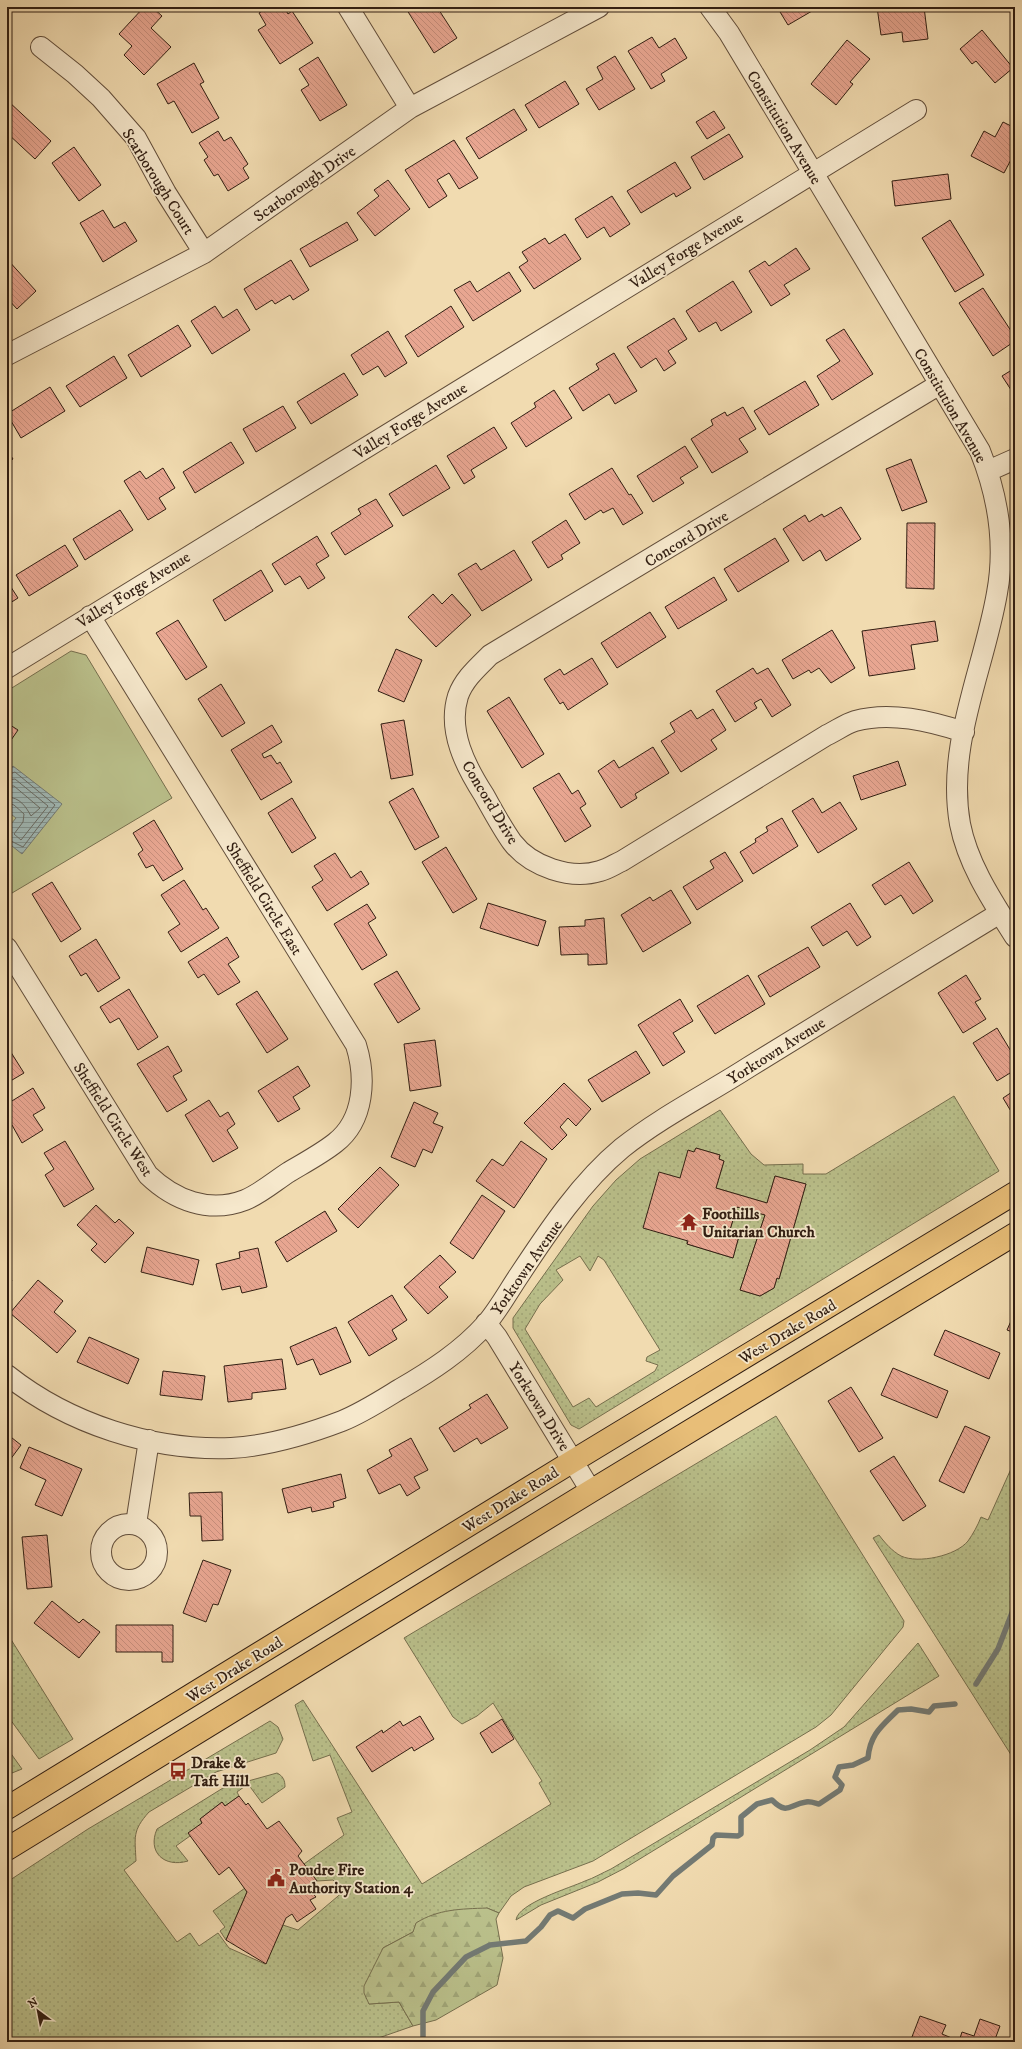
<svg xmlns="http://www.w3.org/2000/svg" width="1022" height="2049" font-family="'IM FELL DW Pica',serif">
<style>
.grass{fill:url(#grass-dots);stroke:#766f4e;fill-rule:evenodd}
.forest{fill:url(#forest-firs);stroke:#766f4e}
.green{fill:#bac08b;stroke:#766f4e}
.water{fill:url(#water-rules);stroke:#737a74}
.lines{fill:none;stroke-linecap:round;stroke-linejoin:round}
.shore{stroke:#686b64;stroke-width:1}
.stream{stroke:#737a74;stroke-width:5.5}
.building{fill:url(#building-back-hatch);stroke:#311e12}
.minor-casing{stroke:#614d3a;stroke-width:22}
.major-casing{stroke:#311e12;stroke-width:24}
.minor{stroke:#f6e8cc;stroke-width:20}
.major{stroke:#e8be78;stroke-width:22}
.labels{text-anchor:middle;stroke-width:3.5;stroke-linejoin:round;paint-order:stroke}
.street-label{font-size:16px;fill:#311e12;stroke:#f6e8cc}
.poi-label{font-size:16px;font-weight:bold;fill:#311e12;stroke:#f6e8cc;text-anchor:start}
</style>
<defs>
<pattern id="grass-dots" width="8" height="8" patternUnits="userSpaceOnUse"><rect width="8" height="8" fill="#bac08b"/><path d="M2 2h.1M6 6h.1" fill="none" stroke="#a0a577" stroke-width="1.8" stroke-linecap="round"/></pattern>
<pattern id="forest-firs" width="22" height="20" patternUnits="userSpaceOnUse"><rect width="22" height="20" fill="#bac08b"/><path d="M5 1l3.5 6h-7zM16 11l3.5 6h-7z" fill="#a0a577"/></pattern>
<pattern id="water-rules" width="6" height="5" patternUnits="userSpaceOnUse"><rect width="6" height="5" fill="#9fb8b6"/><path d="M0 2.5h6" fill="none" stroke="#829593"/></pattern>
<pattern id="building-back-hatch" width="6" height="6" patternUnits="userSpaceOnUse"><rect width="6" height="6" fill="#e8a691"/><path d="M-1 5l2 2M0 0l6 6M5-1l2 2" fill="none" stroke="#c78e7c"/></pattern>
</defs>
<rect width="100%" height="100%" fill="#f1dbb0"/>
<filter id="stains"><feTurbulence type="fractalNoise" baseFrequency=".005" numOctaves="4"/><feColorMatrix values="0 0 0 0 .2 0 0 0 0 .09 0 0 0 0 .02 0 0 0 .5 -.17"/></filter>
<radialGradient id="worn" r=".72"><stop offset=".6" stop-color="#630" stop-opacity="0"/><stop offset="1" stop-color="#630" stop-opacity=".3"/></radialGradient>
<path class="grass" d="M954 1096 999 1171 579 1429 571 1425 513 1328V1318L593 1206 616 1180 640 1159 720 1110 751 1154 764 1165 803 1164V1174H826ZM696 1148 720 1155 719 1159 724 1161 716 1188 767 1203 775 1176 806 1184 779 1279 777 1278 774 1288 760 1296 740 1290 765 1215 737 1207 729 1233 739 1236 733 1258 687 1244 680 1178ZM580 1256 590 1271 598 1256 604 1260 660 1350 647 1357 646 1361 658 1365 655 1371 596 1407 589 1398 573 1407 525 1329 540 1304 563 1280 556 1270Z
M776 1416 904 1621 903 1627 831 1715 816 1727 593 1861 524 1887 511 1896 499 1913 487 1908 413 1932 383 1948 369 2004 399 2002 413 2026 367 2042H7V1882L88 1829 270 1721 278 1727 283 1739 276 1753 216 1772 149 1812C132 1831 135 1837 136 1861L124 1870 177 1942 190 1933 199 1946 218 1933 229 1948 265 1964 283 1925 298 1930 344 1891 333 1880 317 1881 304 1864 344 1835 337 1818 352 1812 330 1755 313 1761 295 1705 303 1700 422 1884 551 1804 539 1783 542 1781 493 1703 477 1716 462 1724 453 1717 404 1638Z
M1015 1460V1761L873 1538 879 1535C885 1543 892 1551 901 1556 918 1564 956 1556 968 1541 973 1534 978 1525 981 1517L988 1520Z
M7 1633 73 1739 39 1759 7 1715Z
M918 1643 939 1676 625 1868 598 1882 541 1905 516 1920C518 1903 570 1888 585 1881 594 1878 602 1873 611 1869L810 1750 844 1727Z
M7 1748 22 1769 7 1775Z
M277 1773C283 1776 285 1780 285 1787L262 1803 248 1784 237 1792 239 1796 225 1806 222 1802 200 1819 202 1823 190 1836 176 1846 188 1861C164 1868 147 1852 157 1829L223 1788Z
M245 1888 247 1892 226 1940 220 1931 225 1927 213 1911Z"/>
<path class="forest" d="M487 1908 499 1913 496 1919 503 1958 497 1985 436 2020 413 2026 399 2002 369 2004 364 1993V1986L383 1948 413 1932 416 1923C438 1909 461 1909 487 1908Z"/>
<path class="green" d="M71 651 86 655 172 798 7 896V691Z"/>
<path class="water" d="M13 766 62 804 22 854 7 842V829L16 818 7 811V773Z"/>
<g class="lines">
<path class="shore" d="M7 775 15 772 55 805 23 847 7 839
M7 780 15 779 48 806 21 840 14 834 23 822 24 814 14 805 7 803
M7 786H14L40 808 31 816C26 807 20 797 7 797"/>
<path class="stream" d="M976 1684 998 1649 1015 1605
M423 2042V2011L433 1992 466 1957 490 1945 526 1941 541 1927 550 1915 558 1911 573 1918 585 1909 622 1894 638 1893 656 1895 673 1876 712 1845 713 1838 716 1835 738 1836 741 1834V1817L757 1804 772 1800C788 1816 789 1804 806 1802 810 1801 815 1803 819 1804L840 1790 842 1785 835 1777 839 1767 853 1765 868 1758C870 1734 882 1726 898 1710L911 1709 929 1712 934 1706 955 1704"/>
</g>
<path class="building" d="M144 7H152L162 16 151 28 171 47 144 75 124 55 132 46 119 34Z
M269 7H284L288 14 292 11 313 43 280 64 258 30 266 25 259 13Z
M405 7H437L457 38 434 53Z
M777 7H809L812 11 788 25Z
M877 7H924L928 39 903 42 902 32 881 35Z
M982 30 1013 68 995 83 976 61 972 64 960 49Z
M652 37 659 48 675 38 687 58 661 74 665 81 651 89 628 51Z
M847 40 870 59 850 82 853 84 836 105 811 84Z
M615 56 635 89 599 110 586 89 603 79 597 67Z
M318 57 347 105 320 121 301 90 309 85 299 69Z
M194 63 204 82 200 84 219 118 192 133 174 101 168 104 157 84Z
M565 81 579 104 539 128 525 105Z
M8 101 51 141 35 159 7 133Z
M514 109 527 130 479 159 466 138Z
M714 111 725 128 707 139 696 122Z
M1003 122 1015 128V152L1004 173 971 156 984 131 995 137Z
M218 131 224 141 231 137 248 164 243 168 249 178 228 191 218 174 214 176 204 160 208 157 199 143Z
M729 134 743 157 704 180 691 157Z
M454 140 478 178 459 189 449 173 437 180 447 196 429 208 405 170Z
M74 147 101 185 79 201 52 163Z
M675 162 691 188 676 197 674 193 641 213 627 191Z
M948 174 951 199 895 206 892 181Z
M388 180 410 209 375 236 357 213 379 196 374 190Z
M612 196 630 224 610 237 604 227 587 238 575 219Z
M103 210 114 228 125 222 137 241 103 262 80 223Z
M950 220 984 275 955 292 922 238Z
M347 222 358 240 310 267 300 249Z
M565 234 581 259 534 289 519 267 528 261 522 252 545 238 549 244Z
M796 248 810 269 784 285 790 294 771 306 749 271 765 261 769 266Z
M7 259 36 291 17 309 7 298Z
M291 260 309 290 293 300 290 295 275 304 272 300 256 310 244 289Z
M509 272 521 291 473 321 454 290 470 281 477 292Z
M733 281 752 312 721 331 716 322 699 332 686 311Z
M983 288 1015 337V341L993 356 959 303Z
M215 306 223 318 237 309 250 330 212 354 191 321Z
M451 306 464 327 418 357 405 336Z
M674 318 687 339 668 351 676 363 664 371 656 358 641 368 627 347Z
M178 325 191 346 141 377 128 355Z
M844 329 873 374 832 400 817 376 840 361 826 340Z
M388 331 407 363 385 377 378 366 363 375 351 355Z
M614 353 637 391 615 404 609 394 583 411 569 388 599 369 596 364Z
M114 356 127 378 80 407 66 386Z
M1015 368V396L1002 376Z
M344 373 358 395 311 424 297 402Z
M805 381 819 405 769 435 754 411Z
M50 387 65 411 21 438 7 414Z
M554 390 572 418 526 447 511 423 536 407 534 403Z
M283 406 296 428 256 452 243 429Z
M743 407 756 429 739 439 748 452 712 473 691 439 713 425 711 420 725 412 727 416Z
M494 427 507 448 471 470 475 477 464 484 447 456Z
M231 442 244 463 195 493 183 472Z
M685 446 698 467 680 478 684 483 653 502 637 476Z
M7 450 13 459 7 463Z
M911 459 927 502 902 511 886 469Z
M436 465 450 488 403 516 389 494Z
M163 468 175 488 159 498 166 509 148 520 124 481 140 471 146 479Z
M612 468 629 495 631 494 643 513 623 525 613 508 603 513 601 510 585 520 569 494Z
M376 499 393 526 345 555 331 533 361 514 358 509Z
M841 507 861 539 826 561 820 550 803 561 783 529 805 515 809 522 822 514 824 517Z
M120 510 133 530 85 560 73 539Z
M566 520 580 543 561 555 563 559 548 568 532 542Z
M907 523H935L934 589 906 588Z
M317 536 329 556 316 564 325 578 308 589 300 576 285 585 272 564Z
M775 538 789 561 738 592 724 569Z
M65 545 78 566 29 596 16 575Z
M514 550 532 580 482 611 458 574 476 563 481 570Z
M261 570 273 591 225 621 213 600Z
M714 577 727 600 678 629 665 607Z
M7 581 18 598 7 605Z
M433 594 442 604 452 594 471 615 436 647 408 617Z
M650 612 666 637 617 668 601 643Z
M178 620 207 667 186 680 156 633Z
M935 621 938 641 911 645 915 669 869 676 862 631Z
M832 630 855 668 831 683 819 668 811 673 809 670 793 679 782 660Z
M396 649 422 660 404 702 378 691Z
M592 658 608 684 568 710 563 702 560 704 544 679 560 669 564 675Z
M753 668 757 674 768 668 791 705 772 717 761 699 754 703 757 708 735 722 716 691Z
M221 684 245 723 222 737 198 699Z
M509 697 544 754 522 768 487 711Z
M713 709 726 730 711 740 717 749 681 772 661 741 675 732 670 723 691 710 697 719Z
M404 720 413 775 391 779 381 724Z
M7 723 18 730 7 746Z
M272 725 282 742 262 754 264 758 271 755 277 764 280 762 292 782 261 800 231 750Z
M653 747 669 773 635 794 637 798 621 808 598 771 614 760 619 768Z
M898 761 906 785 861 800 853 776Z
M559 773 572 794 578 790 586 804 580 808 591 826 565 842 533 788Z
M413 788 439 837 415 850 389 802Z
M292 798 316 838 292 853 268 813Z
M813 798 822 813 840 802 857 829 818 853 792 811Z
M782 818 798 846 753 874 740 852 756 842 755 839 768 831 766 827Z
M154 820 183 869 163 881 153 865 146 868 138 854 143 850 133 833Z
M446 847 477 899 453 913 422 862Z
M725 852 743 881 697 910 683 887 714 868 710 861Z
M335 853 351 878 361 871 369 884 327 911 312 887 323 880 314 866Z
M909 862 933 901 913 914 901 895 885 905 872 885Z
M184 880 203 910 206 908 219 928 181 952 168 932 180 924 161 895Z
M52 882 81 929 61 942 32 894Z
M671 890 691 923 643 952 621 915 650 897 653 901Z
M488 903 546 921 538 946 480 928Z
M850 903 871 937 857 946 847 931 823 946 811 927Z
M367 904 376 918 368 923 387 955 362 970 334 924Z
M604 918 607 964 588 965V954L561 955 559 927 585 926V920Z
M227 937 239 957 228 964 240 982 218 995 204 974 198 978 188 962Z
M96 939 120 978 98 992 86 973 81 976 69 956Z
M808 947 820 967 770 997 758 976Z
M397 971 420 1009 398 1023 374 984Z
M748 975 765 1004 715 1034 697 1006Z
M966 975 981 999 975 1002 986 1019 963 1033 938 993Z
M129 989 158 1037 138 1050 119 1018 110 1023 100 1007Z
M257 991 288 1039 267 1053 236 1004Z
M680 999 693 1021 673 1033 685 1052 663 1066 638 1025Z
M997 1028 1015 1058V1070L997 1081 973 1043Z
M435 1040 441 1086 410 1091 404 1044Z
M7 1046 24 1073 7 1083Z
M168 1046 182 1071 173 1076 187 1100 167 1112 137 1064Z
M636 1051 650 1073 602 1102 588 1080Z
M298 1066 310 1086 293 1097 300 1109 278 1122 258 1091Z
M564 1083 591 1109 576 1126 568 1118 560 1127 567 1135 552 1150 524 1123Z
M33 1088 45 1108 33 1115 43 1130 22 1143 12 1125 7 1128V1104Z
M1015 1090V1118L1003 1098Z
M209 1100 220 1117 228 1112 235 1124 227 1130 238 1148 213 1162 185 1115Z
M414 1102 438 1113 433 1123 443 1127 432 1153 423 1149 415 1167 391 1157Z
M65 1141 94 1189 64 1207 45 1175 54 1169 44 1153Z
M521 1141 547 1159 514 1208 476 1181 492 1159 503 1166Z
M696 1148 720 1155 719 1159 724 1161 716 1188 767 1203 775 1176 806 1184 779 1279 777 1278 774 1288 760 1296 740 1290 765 1215 737 1207 729 1233 739 1236 733 1258 687 1244 688 1241 643 1228 659 1172 680 1178 688 1150 694 1152Z
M380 1167 399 1185 358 1228 338 1209Z
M482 1195 505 1211 473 1259 450 1243Z
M96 1205 115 1223 119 1219 134 1233 105 1263 91 1250 97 1244 77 1225Z
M325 1211 337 1231 287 1262 275 1242Z
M147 1247 199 1260 193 1285 141 1272Z
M258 1248 267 1287 242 1293 240 1286 222 1290 216 1264 240 1258 239 1252Z
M440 1255 456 1272 439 1287 448 1297 428 1314 404 1287Z
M7 1273 12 1281 7 1284Z
M38 1280 63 1301 54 1312 76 1331 57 1353 10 1313Z
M392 1295 407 1320 392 1330 397 1339 369 1356 348 1322Z
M1015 1312V1333L1007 1330Z
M336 1327 351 1362 320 1375 313 1359 297 1365 290 1347Z
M945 1330 1000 1353 989 1379 934 1355Z
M89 1337 139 1359 128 1384 77 1362Z
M282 1359 286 1389 252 1393V1399L228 1402 224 1366Z
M893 1368 948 1391 937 1418 881 1395Z
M163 1371 205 1376 202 1400 160 1395Z
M851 1387 883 1438 859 1452 828 1401Z
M487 1394 508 1428 481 1444 477 1438 454 1452 439 1428 471 1408 469 1405Z
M965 1426 990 1437 964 1493 939 1481Z
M7 1434 21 1445 7 1464Z
M411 1438 428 1470 414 1477 420 1488 407 1496 400 1484 379 1494 367 1470 392 1456 389 1450Z
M29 1447 82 1469 62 1516 35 1505 46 1480 20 1468Z
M894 1456 926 1506 903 1521 870 1471Z
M341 1474 346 1498 333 1502 334 1507 312 1512 311 1507 288 1513 282 1489Z
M222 1492 223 1540 202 1541 201 1516H190L189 1493Z
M47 1535 52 1587 27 1589 22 1537Z
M203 1560 231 1570 218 1605 213 1604 206 1622 183 1613Z
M52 1601 79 1623 83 1619 100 1632 79 1658 34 1623Z
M116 1625H173V1662H162V1652H116Z
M420 1716 434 1739 414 1751 412 1747 372 1772 356 1747 382 1730 383 1733 400 1721 403 1726Z
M502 1719 514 1739 492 1753 480 1733Z
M239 1796 246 1805 248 1803 267 1829 279 1821 302 1851 298 1856 317 1881 308 1888 316 1897 310 1900 316 1909 297 1922 292 1914 286 1918 266 1964 226 1940 247 1892 229 1867 219 1875 188 1833 202 1823 200 1819 222 1802 225 1806Z
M920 2016 946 2025 942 2034 959 2041 962 2032 974 2036 980 2019 1000 2026 994 2042H910Z"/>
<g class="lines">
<g class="minor-casing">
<path id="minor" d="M348 7 410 108
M710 7 729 33 980 451C998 496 1006 544 997 593 984 669 946 745 960 824 968 865 993 902 1015 937
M41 47 75 74 101 98 136 138 166 193 204 253
M7 355 204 253 410 108 599 7
M940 384 490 655C478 667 464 679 458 696 447 731 466 767 484 795 493 811 502 828 512 842 531 867 571 880 600 871 608 869 615 864 622 861L827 735C836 731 845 724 855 721 890 711 930 721 964 732
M988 471 1015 459
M7 668 916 110
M7 948 148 1175C174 1200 209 1214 245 1200 260 1194 275 1181 289 1172 304 1163 321 1154 335 1143 365 1120 366 1077 356 1045L90 616
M486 1323 497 1337 591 1491
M7 1375C69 1424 152 1451 231 1448 268 1446 308 1434 342 1421 362 1413 382 1400 400 1389 431 1371 462 1351 486 1324 499 1309 509 1290 520 1274 549 1230 581 1182 622 1148 661 1117 707 1094 749 1067 832 1016 916 964 1000 913
M101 1552a28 28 0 1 1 56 0a28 28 0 1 1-56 0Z
M136 1524 149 1440"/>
</g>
<g class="major-casing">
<path id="major" d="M7 1808 573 1461 1015 1193
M7 1849 591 1491 1015 1234"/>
</g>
<use href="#minor" class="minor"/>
<use href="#major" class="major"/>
</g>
<defs>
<g id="temple-bare" transform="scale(1.38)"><path d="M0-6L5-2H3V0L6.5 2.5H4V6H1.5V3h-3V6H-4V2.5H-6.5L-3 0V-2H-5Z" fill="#8f2418" stroke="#f6e8cc" stroke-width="2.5" paint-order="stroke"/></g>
<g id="bus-bare" transform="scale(1.38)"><path d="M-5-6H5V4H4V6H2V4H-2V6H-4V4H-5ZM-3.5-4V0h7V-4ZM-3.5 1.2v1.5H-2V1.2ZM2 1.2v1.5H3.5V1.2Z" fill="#8f2418" stroke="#f6e8cc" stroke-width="2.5" paint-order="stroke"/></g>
<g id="civic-bare" transform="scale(1.38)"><path d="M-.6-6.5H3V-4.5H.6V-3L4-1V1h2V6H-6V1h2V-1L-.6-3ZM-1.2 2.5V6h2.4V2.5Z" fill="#8f2418" stroke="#f6e8cc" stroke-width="2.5" paint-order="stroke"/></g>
</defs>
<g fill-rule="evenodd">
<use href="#temple-bare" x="689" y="1222"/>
<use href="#bus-bare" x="178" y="1771"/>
<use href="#civic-bare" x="276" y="1878"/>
</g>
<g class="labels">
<g class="street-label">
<text transform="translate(785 127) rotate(59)" y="6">Constitution Avenue</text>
<text transform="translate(159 181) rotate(58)" y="6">Scarborough Court</text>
<text transform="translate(304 183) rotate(-35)" y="6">Scarborough Drive</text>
<text transform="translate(686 250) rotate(-32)" y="6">Valley Forge Avenue</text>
<text transform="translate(951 405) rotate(60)" y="6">Constitution Avenue</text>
<text transform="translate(410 420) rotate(-32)" y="6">Valley Forge Avenue</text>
<text transform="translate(686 538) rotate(-31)" y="6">Concord Drive</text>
<text transform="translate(133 589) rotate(-32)" y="6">Valley Forge Avenue</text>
<text transform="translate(491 802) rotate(59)" y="6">Concord Drive</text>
<text transform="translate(265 898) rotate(58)" y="6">Sheffield Circle East</text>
<text transform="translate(776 1050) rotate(-32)" y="6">Yorktown Avenue</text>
<text transform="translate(114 1119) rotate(57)" y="6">Sheffield Circle West</text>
<text transform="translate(526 1267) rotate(-55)" y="6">Yorktown Avenue</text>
<text transform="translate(787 1331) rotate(-31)" y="6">West Drake Road</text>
<text transform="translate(540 1406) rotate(58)" y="6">Yorktown Drive</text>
<text transform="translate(510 1499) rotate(-32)" y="6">West Drake Road</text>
<text transform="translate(234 1669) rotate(-32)" y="6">West Drake Road</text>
</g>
<g class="poi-label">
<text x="702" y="1219">Foothills<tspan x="702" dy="18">Unitarian Church</tspan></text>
<text x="191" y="1768">Drake &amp;<tspan x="191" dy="18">Taft Hill</tspan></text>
<text x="289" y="1875">Poudre Fire<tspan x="289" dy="18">Authority Station 4</tspan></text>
</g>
</g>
<rect width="1022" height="2049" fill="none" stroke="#f1dbb0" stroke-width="24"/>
<rect x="8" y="8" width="1006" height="2033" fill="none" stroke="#311e12" stroke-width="2"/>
<rect x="12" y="12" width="998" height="2025" fill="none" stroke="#311e12"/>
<g transform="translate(38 2011) rotate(328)" stroke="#f6e8cc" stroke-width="3" paint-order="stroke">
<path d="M0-3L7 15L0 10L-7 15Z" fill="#311e12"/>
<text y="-6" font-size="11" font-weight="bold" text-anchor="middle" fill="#311e12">N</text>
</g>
<rect width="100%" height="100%" filter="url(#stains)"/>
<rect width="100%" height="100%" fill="url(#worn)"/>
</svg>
